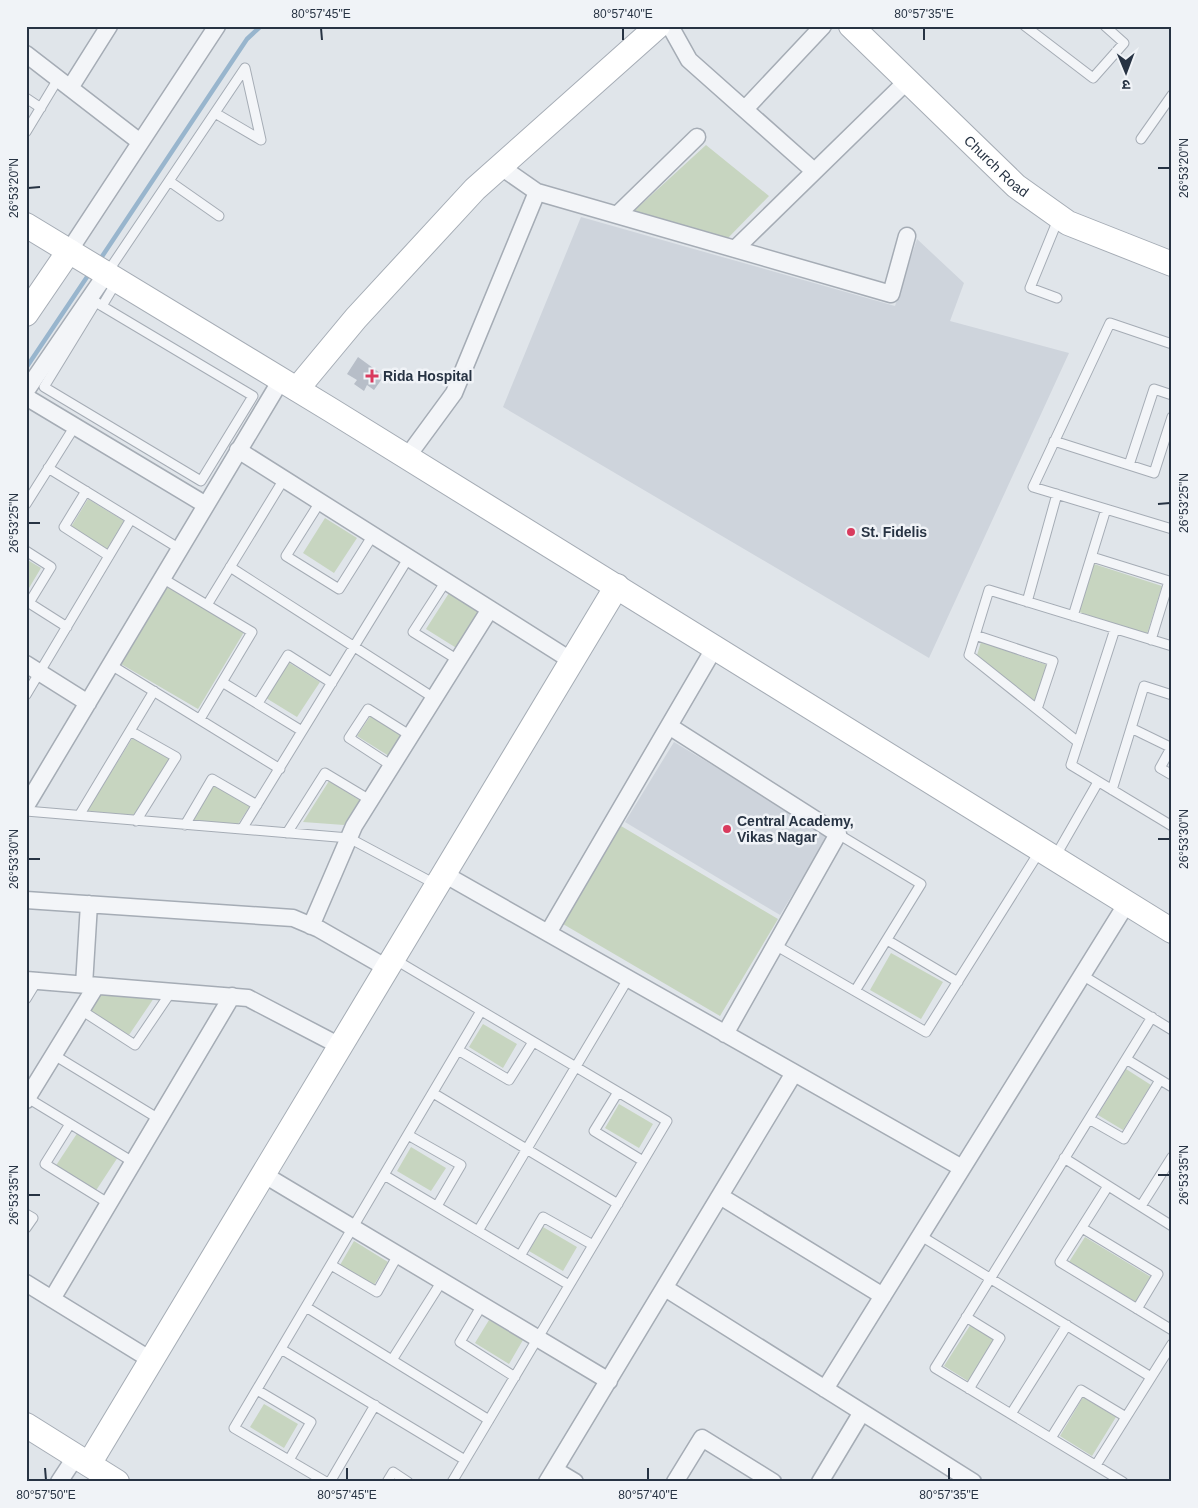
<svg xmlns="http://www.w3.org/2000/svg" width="1198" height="1508" font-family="Helvetica,'Noto Sans Devanagari',sans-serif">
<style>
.built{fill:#ced4dc}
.green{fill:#c7d5c0}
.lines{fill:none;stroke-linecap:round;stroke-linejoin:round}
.stream{stroke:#98b5cd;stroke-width:4.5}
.building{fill:#b7bec8}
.lane-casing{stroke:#a5acb5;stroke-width:11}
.street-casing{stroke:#a5acb5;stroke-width:19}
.secondary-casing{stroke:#a5acb5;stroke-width:26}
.lane{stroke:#f3f5f8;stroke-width:9}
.street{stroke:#f3f5f8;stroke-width:16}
.secondary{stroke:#fff;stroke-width:24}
.ticks{fill:none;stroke:#273343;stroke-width:2}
.poi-dot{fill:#d93b5e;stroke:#f0f3f7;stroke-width:2}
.labels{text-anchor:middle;stroke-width:5;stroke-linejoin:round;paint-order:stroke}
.street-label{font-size:14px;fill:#273343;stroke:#f0f3f7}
.poi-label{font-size:14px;font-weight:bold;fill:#273343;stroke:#f0f3f7;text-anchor:start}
.neatline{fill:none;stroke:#273343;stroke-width:2}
.ticks-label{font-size:12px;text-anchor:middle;fill:#273343}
</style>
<rect width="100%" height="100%" fill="#e0e5ea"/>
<path class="built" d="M581 217 895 306 917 239 964 283 950 321 1069 353 929 658 503 407Z
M674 742 829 835 780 915 625 822Z"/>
<path class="green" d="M706 145 769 196 728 238 634 211Z
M88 499 124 521 107 549 71 527Z
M325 518 357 538 334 573 303 553Z
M26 559 41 568 26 593Z
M1094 564 1162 586 1147 634 1079 612Z
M167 587 244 632 198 709 121 664Z
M449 593 481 613 458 649 426 629Z
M981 642 1047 665 1035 702 977 655Z
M288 662 320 682 297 717 266 698Z
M371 715 403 735 389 756 357 736Z
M133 737 171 759 134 815 87 811Z
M329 781 361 801 344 825 303 822Z
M215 784 250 806 238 824 192 821Z
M621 826 778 919 720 1016 563 924Z
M891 953 943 982 921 1019 870 990Z
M101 991 154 998 129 1035 90 1011Z
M483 1024 517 1044 503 1068 469 1047Z
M1126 1069 1151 1085 1123 1130 1098 1115Z
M619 1104 653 1124 639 1148 605 1128Z
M78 1132 118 1157 95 1192 55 1167Z
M411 1147 446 1168 431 1191 397 1171Z
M543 1227 577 1247 563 1271 529 1251Z
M1085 1237 1151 1277 1136 1302 1069 1262Z
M354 1241 388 1262 374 1285 340 1265Z
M489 1320 523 1340 509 1364 475 1343Z
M971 1324 995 1339 968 1381 944 1366Z
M1083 1397 1116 1417 1092 1456 1060 1436Z
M264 1404 298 1424 284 1448 250 1427Z"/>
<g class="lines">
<path class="stream" d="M99 261 247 39 261 26
M26 368 91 271"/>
</g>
<path class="building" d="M358 357 384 376 374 390 367 385 364 391 354 384 357 380 347 374Z"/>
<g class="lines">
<g class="lane-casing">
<path id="lane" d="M1025 26 1093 78 1124 43 1105 26
M26 98 41 108
M26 132 58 79
M1141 139 1172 95
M169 181 219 216
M107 273C153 205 199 136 245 68L261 140 215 113
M1057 298 1030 288 1059 217
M102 306 96 302 44 387 201 481 253 396 102 306 117 281
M1172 344 1110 323 1033 487 1172 529
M1054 441 1154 473 1172 417
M1129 465 1154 389 1172 395
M48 468 180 549
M86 491 64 527 109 556
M320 502 286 556 339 589 373 535
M26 504 75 426
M26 551 51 567 29 603
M1092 557 1169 581 1151 640
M230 567 434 698
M162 578 252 632 200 719
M446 581 413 632 458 660
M26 601 67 627
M1027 602 1057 494
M207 605 284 479
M1073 616 1106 509
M1115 629 1071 765 1172 826
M975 635 1053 661 1037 709
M111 665 280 769
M222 682 302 731
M26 695 131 519
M258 703 288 655 332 683
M1131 728 1172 748
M130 731 176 757 136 821
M1078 742 969 655 989 590 1172 646
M1171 748 1160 768 1172 775
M392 766 349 738 368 709 411 736
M1112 790 1144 686 1172 695
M26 811 349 838 437 885
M80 814 154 691
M185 825 212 779 257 805
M242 829 409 557
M287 833 325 773 370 800
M838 834 921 884 855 991
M1055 857 1098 782
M887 940 958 982
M775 945 926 1032 1041 849
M394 959 667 1121 452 1482
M1082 975 1172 1030
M26 999 37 981
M81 1010 135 1045 171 992
M458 1050 509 1080 533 1042
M54 1055 159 1119
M1126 1059 1172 1087
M618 1092 594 1131 643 1161
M433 1093 618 1204
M26 1097 133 1162
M1089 1119 1124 1139 1160 1080
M70 1124 45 1164 108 1203
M408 1135 461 1165 437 1206
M1064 1158 1172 1226
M384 1175 569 1285
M1108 1186 1060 1262 1172 1330
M1141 1206 1172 1157
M26 1214 33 1218 26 1228
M1082 1228 1158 1274 1137 1309
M478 1231 628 979
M921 1236 1151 1377
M520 1256 543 1217 593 1245
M331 1265 377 1292 398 1255
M482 1305 460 1342 515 1377
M306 1307 489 1420
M966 1317 1000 1338 969 1389
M281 1349 465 1460
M392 1360 442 1281
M257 1390 311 1422 289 1460
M1011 1414 1067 1325
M1051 1438 1081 1390 1126 1417
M1096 1465 1172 1344
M326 1482 234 1428 481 1011
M330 1482 375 1405
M387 1482 393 1472 408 1482
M1123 1482 935 1368 1152 1017"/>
</g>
<g class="street-casing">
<path id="street" d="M670 26 689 60 814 171
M26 54 140 142
M70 88 109 26
M745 109 823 26
M501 167 537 192 891 294 907 236
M618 214 697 137
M735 249 907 81
M69 251 217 26
M26 391 106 274
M26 397 206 505
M238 450 572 661
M407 457 454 393 537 192
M26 664 88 703
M669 726 838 834 725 1034
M26 806 281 380
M444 874 962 1168
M26 900 293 918 319 929 387 968
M311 926 354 826 490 609
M548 933 715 647
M26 980 248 998 340 1046
M84 985 89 904
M26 1100 96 986
M263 1174 609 1381
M720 1196 883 1296
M26 1283 151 1360
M665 1288 973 1482
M52 1299 232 996
M825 1389 1127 903
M555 1470 575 1482
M59 1482 76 1456
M547 1482 794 1073
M675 1482 702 1438 773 1482
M820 1482 862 1412"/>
</g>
<g class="secondary-casing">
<g id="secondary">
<path id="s1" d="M851 26 1016 186 1068 223 1172 264"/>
<path d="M26 225 331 410 1172 931"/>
<path d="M26 314 69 251"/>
<path d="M297 389 356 318 475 189 658 26"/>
<path d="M26 1425 117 1482"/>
<path d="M89 1464 617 586"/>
</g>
</g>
<use href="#lane" class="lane"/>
<use href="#street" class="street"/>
<use href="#secondary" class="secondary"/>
</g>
<path class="ticks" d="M321 28 322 40M623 28V40M924 28V40M1158 168H1170M28 188 40 187M1158 504 1170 503M28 523H40M1158 839H1170M28 859H40M1158 1175H1170M28 1195H40M45 1468 46 1480M347 1468V1480M648 1468V1480M949 1468V1480"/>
<g class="poi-dot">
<path d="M369.5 368.5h5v5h5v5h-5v5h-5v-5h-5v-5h5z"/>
<circle cx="851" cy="532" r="5"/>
<circle cx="727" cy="829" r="5"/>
</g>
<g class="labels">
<g class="street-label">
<text dy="5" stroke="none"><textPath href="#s1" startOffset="202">Church Road</textPath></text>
</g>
<g class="poi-label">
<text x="383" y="381">Rida Hospital</text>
<text x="861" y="537">St. Fidelis</text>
<text x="737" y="826">Central Academy,<tspan x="737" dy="16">Vikas Nagar</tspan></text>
</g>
</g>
<rect width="1198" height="1508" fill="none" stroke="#f0f3f7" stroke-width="55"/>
<g transform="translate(1126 72) rotate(179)" stroke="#f0f3f7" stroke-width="4" paint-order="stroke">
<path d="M0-4L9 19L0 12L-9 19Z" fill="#273343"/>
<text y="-8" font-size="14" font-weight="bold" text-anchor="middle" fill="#273343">उ</text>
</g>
<rect x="28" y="28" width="1142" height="1452" class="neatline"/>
<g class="ticks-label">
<text x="321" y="18">80°57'45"E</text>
<text x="623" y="18">80°57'40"E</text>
<text x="924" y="18">80°57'35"E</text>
<text transform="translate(1184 168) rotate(-90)" y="4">26°53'20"N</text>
<text transform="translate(14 188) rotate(-90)" y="4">26°53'20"N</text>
<text transform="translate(1184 503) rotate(-90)" y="4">26°53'25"N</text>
<text transform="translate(14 523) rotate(-90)" y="4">26°53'25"N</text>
<text transform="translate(1184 839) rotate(-90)" y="4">26°53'30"N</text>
<text transform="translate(14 859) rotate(-90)" y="4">26°53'30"N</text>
<text transform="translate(1184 1175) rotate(-90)" y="4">26°53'35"N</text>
<text transform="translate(14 1195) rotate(-90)" y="4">26°53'35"N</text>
<text x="46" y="1499">80°57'50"E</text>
<text x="347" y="1499">80°57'45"E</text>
<text x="648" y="1499">80°57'40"E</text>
<text x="949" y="1499">80°57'35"E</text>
</g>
</svg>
